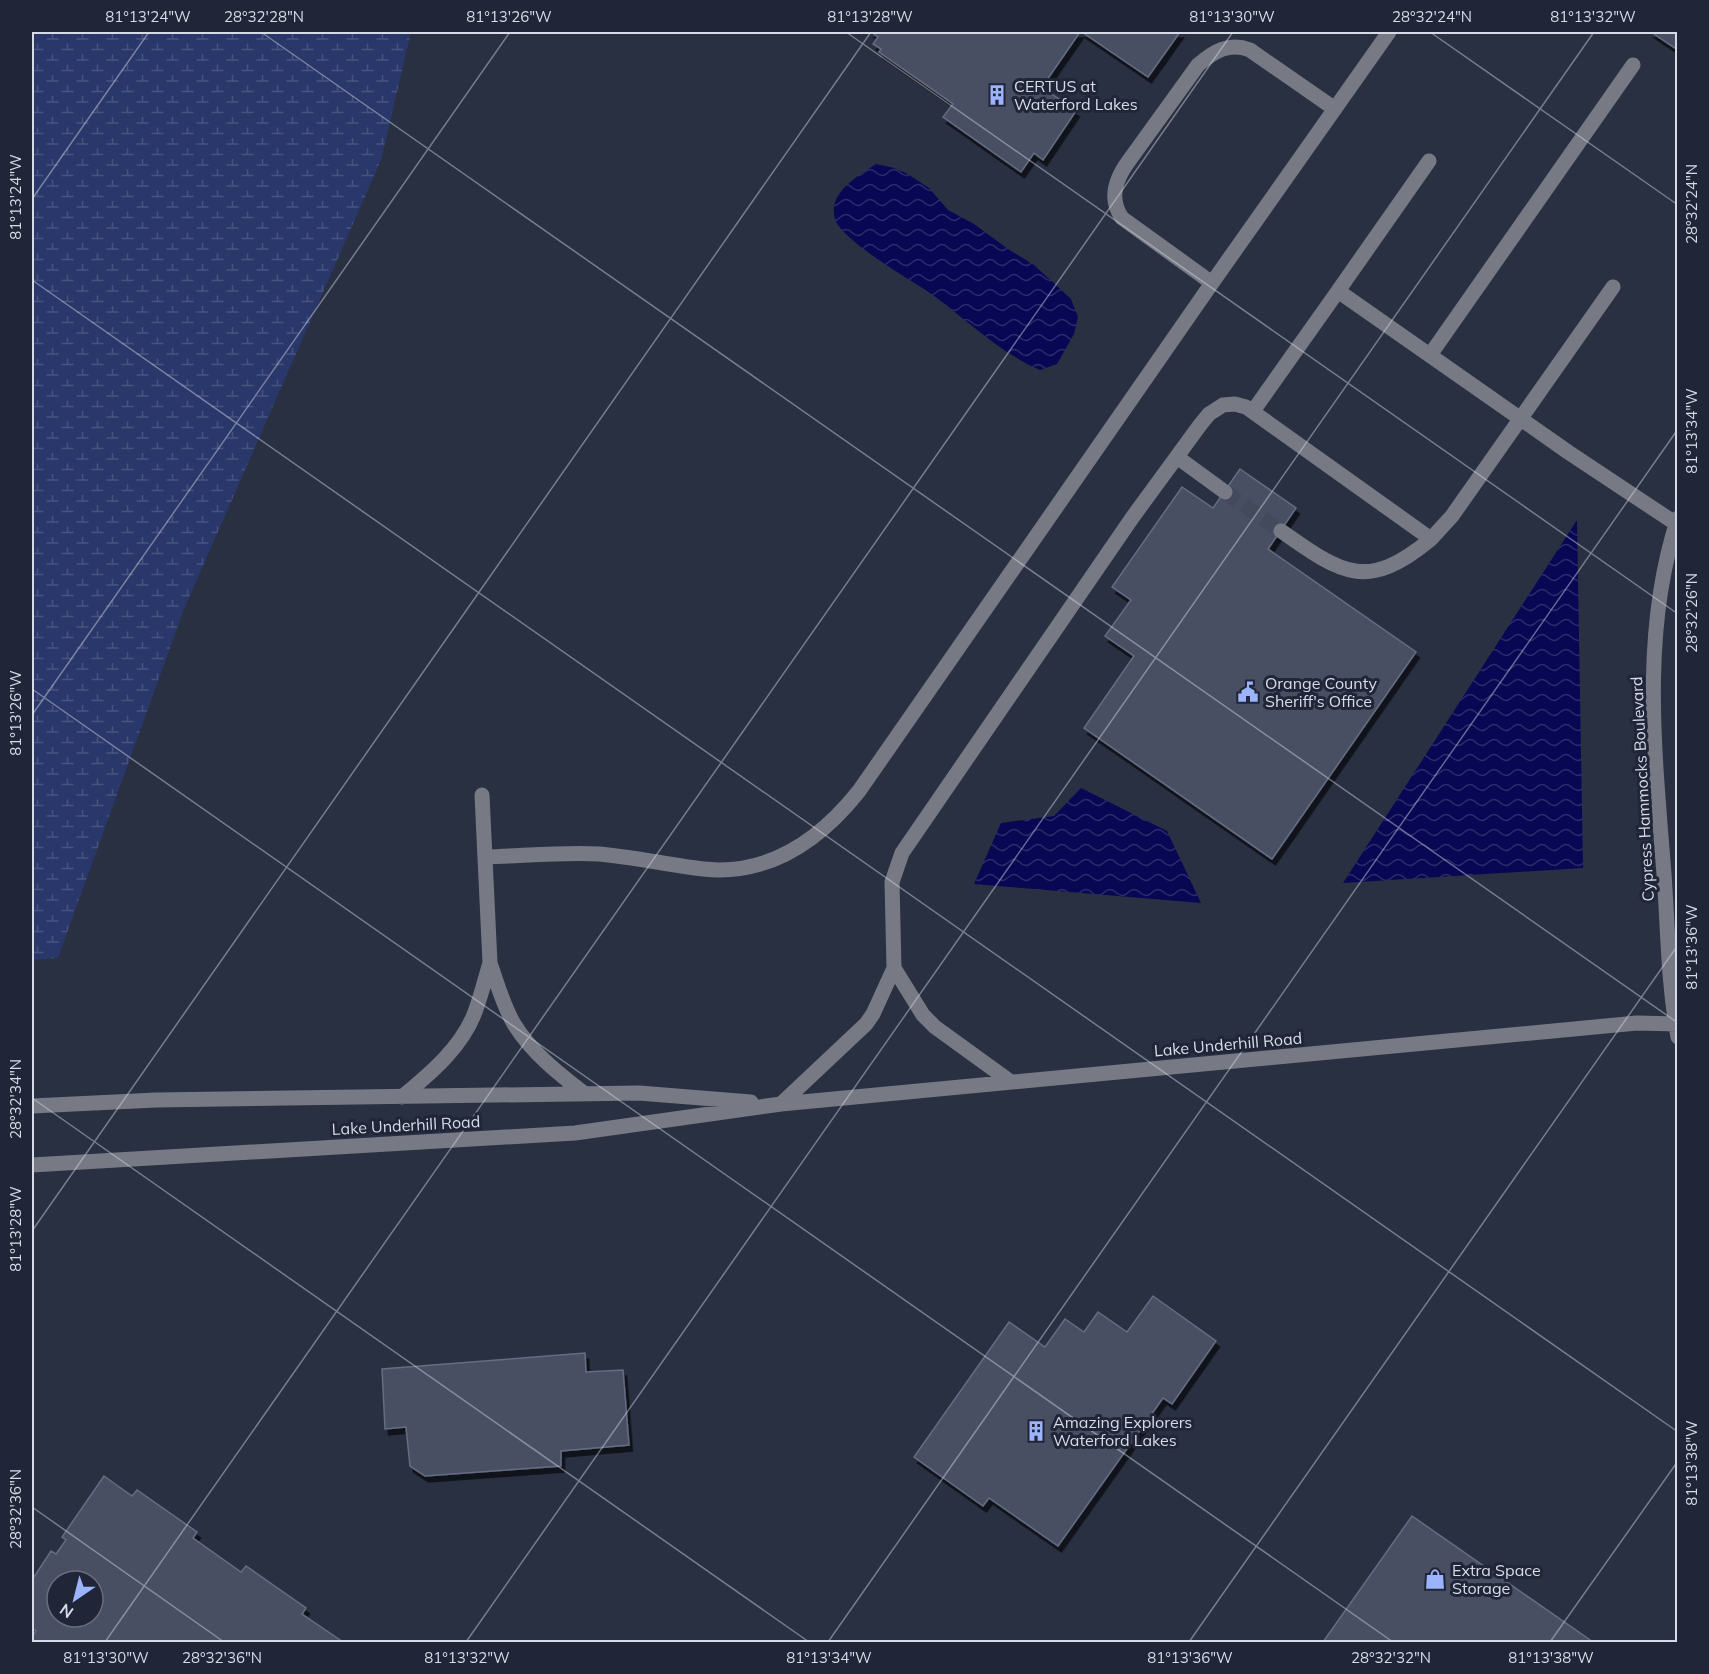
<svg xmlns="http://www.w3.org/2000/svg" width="1709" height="1674" font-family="Mulish,sans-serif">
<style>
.wetland{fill:url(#wetland-marsh)}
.water{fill:url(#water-waves)}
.building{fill:#484f63;stroke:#656d82;stroke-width:1.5;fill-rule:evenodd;filter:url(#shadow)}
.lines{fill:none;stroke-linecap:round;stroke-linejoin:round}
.minor-tunnel{stroke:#434a5b;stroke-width:15;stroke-dasharray:15 8;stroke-linecap:butt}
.minor{stroke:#777a84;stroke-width:15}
.ticks{fill:none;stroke:#d6dbe7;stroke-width:1.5;stroke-opacity:0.45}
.labels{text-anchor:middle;stroke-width:6;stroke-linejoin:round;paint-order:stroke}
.poi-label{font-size:16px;fill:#d6dbe7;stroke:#202638;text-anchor:start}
.street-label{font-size:16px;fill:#d6dbe7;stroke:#202638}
.neatline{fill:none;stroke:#d6dbe7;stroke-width:2}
.ticks-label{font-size:15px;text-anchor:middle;fill:#d6dbe7}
</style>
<defs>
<pattern id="wetland-marsh" width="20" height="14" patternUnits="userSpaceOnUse" patternTransform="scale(1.5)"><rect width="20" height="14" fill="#29376a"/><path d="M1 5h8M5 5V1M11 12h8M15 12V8" fill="none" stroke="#47537f"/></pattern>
<pattern id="water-waves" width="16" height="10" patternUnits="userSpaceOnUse" patternTransform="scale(1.5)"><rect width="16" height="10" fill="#080753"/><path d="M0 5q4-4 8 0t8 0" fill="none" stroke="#2b2b6c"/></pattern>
<filter id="shadow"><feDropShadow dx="3.5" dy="6" stdDeviation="0" flood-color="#0009"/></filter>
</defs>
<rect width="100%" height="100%" fill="#293042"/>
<path class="wetland" d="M32 32H411L381 160 184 609 58 958 32 960Z"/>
<path class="water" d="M876 164 894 168 906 173 929 188 948 210 974 224 1008 249 1034 265 1071 299 1078 317 1074 334 1057 364 1040 370C994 350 964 316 924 289 905 277 841 239 835 219 827 193 859 175 876 164Z
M1577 520 1583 868 1343 883Z
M1081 788 1167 831 1201 903 974 884 1001 823 1054 816Z"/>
<path class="building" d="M871 32H1080L1042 87 1076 111 1043 160 1034 153 1021 172 943 117 953 104 879 52 881 49 873 44 878 37Z
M1082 32H1180L1148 77Z
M1651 32H1678V50Z
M1240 469 1296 508 1268 549 1416 652 1272 859 1084 728 1134 656 1105 636 1131 600 1112 587 1182 487 1213 508Z
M1153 1296 1216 1341 1172 1404 1163 1398 1058 1546 989 1498 983 1506 914 1457 1009 1322 1045 1347 1065 1319 1084 1332 1098 1312 1127 1332Z
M585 1353 586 1372 623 1370 629 1445 561 1451V1466L425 1476 410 1466 406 1427 385 1429 382 1369Z
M104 1476 132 1496 137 1490 197 1532 193 1538 241 1572 246 1566 306 1608 302 1614 343 1642H34L32 1641V1637L36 1631 32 1628V1580L51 1551 56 1554 66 1540 62 1537ZM57 1581H93V1617H57Z
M1412 1516 1593 1642H1323Z"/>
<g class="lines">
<path class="minor-tunnel" d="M1225 492 1281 531"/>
<path class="minor" d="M1212 283 1122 218C1109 199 1115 180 1128 162L1198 65C1214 51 1229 42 1250 50L1335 109
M1338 291 1429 161
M1430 355 1633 65
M1253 411 1338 291 1568 452 1678 525
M1177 457 1225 492
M1678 518C1640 634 1655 755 1664 874 1668 928 1668 984 1678 1037
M1281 531C1342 574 1367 592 1431 539
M482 795 490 963C497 983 503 1005 514 1024 531 1052 559 1074 585 1094
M485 857C523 856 562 852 599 854 634 857 669 865 703 869 769 876 820 840 859 791L1212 283 1389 32
M894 968 892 882 902 853 1132 518 1200 425 1209 414 1223 405 1235 404 1246 407 1431 539 1452 516 1613 287
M402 1097C431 1073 462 1047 475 1012 481 996 485 979 490 963
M781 1104 866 1024 873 1014 894 968 923 1015 935 1027 1011 1082
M32 1106 156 1100 639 1093 751 1102
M32 1165 575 1133 781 1104 1637 1023 1678 1024"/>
</g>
<path class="ticks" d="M261 32 1678 1023M846 32 1678 614M1430 32 1678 205M32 199 149 32M32 280 1678 1432M32 689 1393 1642M32 715 510 32M32 1098 809 1642M32 1231 871 32M32 1507 224 1642M105 1642 1233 32M466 1642 1594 32M828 1642 1678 429M1189 1642 1678 945M1550 1642 1678 1461"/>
<defs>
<g id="building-bare" transform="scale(1.62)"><path d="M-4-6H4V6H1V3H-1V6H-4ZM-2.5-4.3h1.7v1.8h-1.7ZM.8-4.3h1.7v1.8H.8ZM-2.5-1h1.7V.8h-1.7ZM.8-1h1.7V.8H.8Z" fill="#9cb4fd" stroke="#202638" stroke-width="2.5" paint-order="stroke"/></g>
<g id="civic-bare" transform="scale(1.62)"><path d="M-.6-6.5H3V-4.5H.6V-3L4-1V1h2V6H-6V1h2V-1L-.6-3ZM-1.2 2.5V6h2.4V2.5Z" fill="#9cb4fd" stroke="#202638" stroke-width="2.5" paint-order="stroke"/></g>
<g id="shop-bare" transform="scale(1.62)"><path d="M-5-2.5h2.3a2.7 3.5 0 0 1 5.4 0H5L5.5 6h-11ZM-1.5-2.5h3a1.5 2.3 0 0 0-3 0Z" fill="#9cb4fd" stroke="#202638" stroke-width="2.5" paint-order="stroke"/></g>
</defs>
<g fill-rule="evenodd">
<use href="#building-bare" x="997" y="95"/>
<use href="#civic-bare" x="1248" y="692"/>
<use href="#building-bare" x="1036" y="1431"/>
<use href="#shop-bare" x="1435" y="1579"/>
</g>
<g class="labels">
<g class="poi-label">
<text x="1014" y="92">CERTUS at<tspan x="1014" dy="18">Waterford Lakes</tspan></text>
<text x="1265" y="689">Orange County<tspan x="1265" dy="18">Sheriff's Office</tspan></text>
<text x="1053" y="1428">Amazing Explorers<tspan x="1053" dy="18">Waterford Lakes</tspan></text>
<text x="1452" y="1576">Extra Space<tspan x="1452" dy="18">Storage</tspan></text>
</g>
<g class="street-label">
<text transform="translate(1642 789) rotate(-93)" y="6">Cypress Hammocks Boulevard</text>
<text transform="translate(1228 1044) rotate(-5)" y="6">Lake Underhill Road</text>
<text transform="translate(406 1125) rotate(-3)" y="6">Lake Underhill Road</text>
</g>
</g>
<rect width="1709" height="1674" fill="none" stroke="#202638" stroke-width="66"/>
<g transform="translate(75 1599) rotate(215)"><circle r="28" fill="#202638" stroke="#696e7e" stroke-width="1.5"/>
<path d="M0-4.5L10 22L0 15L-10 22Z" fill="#9cb4fd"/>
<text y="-9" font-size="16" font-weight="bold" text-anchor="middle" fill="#d6dbe7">N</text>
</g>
<rect x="33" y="33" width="1643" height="1608" class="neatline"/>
<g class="ticks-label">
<text x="148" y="22">81°13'24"W</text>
<text x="264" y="22">28°32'28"N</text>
<text x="509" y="22">81°13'26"W</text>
<text x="870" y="22">81°13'28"W</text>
<text x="1232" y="22">81°13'30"W</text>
<text x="1432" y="22">28°32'24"N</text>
<text x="1593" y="22">81°13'32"W</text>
<text transform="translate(16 197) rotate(-90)" y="5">81°13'24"W</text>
<text transform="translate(1692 204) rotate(-90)" y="5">28°32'24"N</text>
<text transform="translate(1692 431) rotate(-90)" y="5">81°13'34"W</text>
<text transform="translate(1692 613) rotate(-90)" y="5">28°32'26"N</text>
<text transform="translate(16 713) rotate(-90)" y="5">81°13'26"W</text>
<text transform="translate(1692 947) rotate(-90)" y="5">81°13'36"W</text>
<text transform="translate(16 1099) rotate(-90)" y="5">28°32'34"N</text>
<text transform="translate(16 1229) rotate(-90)" y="5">81°13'28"W</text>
<text transform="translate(1692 1463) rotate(-90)" y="5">81°13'38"W</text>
<text transform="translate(16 1509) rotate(-90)" y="5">28°32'36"N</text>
<text x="106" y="1663">81°13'30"W</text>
<text x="222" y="1663">28°32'36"N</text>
<text x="467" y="1663">81°13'32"W</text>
<text x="829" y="1663">81°13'34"W</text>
<text x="1190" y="1663">81°13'36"W</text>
<text x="1391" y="1663">28°32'32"N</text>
<text x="1551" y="1663">81°13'38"W</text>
</g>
</svg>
